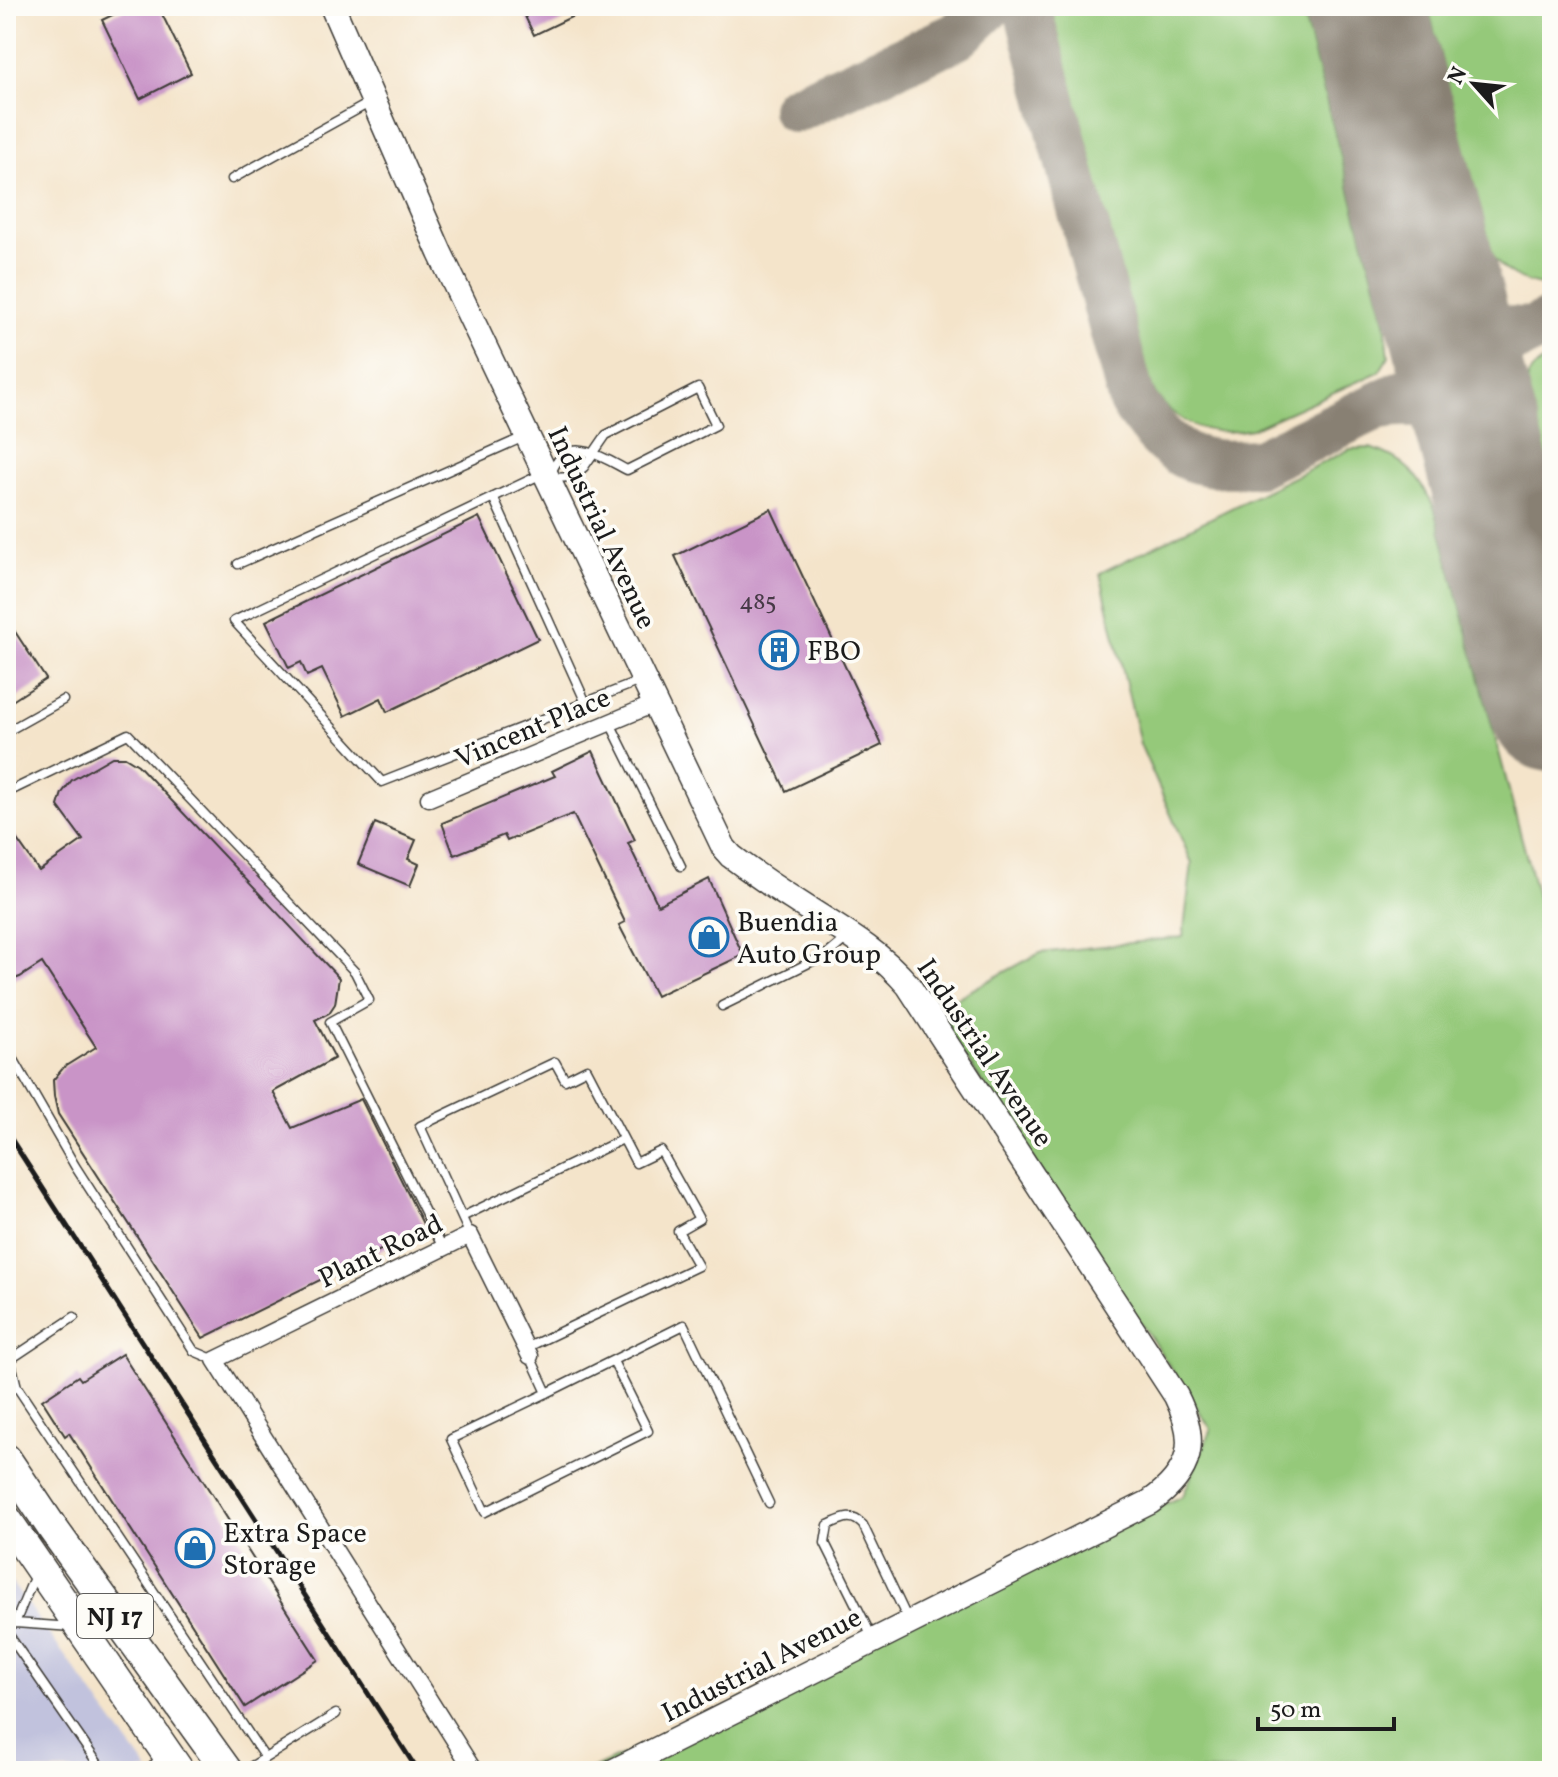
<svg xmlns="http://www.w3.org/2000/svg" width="1558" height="1777" font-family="Vollkorn,serif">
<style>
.industrial{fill:#c1c2dd}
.green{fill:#95c97a;stroke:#58724b;stroke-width:2}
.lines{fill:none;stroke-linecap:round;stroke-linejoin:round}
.taxiway{stroke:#888073;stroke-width:48}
.runway{stroke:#888073;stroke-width:122}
.building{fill:#c994c7}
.lane-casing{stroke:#3c3a36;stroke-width:11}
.street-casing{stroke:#3c3a36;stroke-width:19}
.secondary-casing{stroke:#3c3a36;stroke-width:27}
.highway-casing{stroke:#3c3a36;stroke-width:33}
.lane{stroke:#fff;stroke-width:8}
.street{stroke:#fff;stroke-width:16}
.secondary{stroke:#fff;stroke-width:24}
.highway{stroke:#fff;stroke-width:30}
.rail{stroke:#1c1c1c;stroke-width:5}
.labels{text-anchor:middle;stroke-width:7;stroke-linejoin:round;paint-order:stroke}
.number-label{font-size:24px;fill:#473a47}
.shield{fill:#fdfcf7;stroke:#605f5e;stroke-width:2}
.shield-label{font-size:26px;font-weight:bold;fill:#1c1c1c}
.street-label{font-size:28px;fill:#1c1c1c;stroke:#fdfcf7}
.poi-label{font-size:28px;fill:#1c1c1c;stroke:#fdfcf7;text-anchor:start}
</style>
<rect width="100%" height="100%" fill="#fdfcf7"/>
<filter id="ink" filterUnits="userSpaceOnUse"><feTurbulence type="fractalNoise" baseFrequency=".0125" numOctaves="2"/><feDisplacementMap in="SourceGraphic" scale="16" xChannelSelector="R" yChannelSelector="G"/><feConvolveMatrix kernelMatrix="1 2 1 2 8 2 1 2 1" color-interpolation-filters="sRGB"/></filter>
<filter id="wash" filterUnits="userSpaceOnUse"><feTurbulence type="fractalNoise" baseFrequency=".006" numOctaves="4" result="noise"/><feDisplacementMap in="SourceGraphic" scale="32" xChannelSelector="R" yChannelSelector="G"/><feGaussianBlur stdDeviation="1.8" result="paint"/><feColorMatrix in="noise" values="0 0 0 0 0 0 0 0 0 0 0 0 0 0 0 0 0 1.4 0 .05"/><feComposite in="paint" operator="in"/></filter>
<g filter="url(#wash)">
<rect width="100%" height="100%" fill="#f4e4ca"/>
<path class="industrial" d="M6 1575 149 1771H6Z"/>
<path class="green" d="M1049 6H1301L1385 322 1389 356 1379 372 1252 429C1208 438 1175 425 1151 387Z
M1428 6H1552V283L1544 286C1520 281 1504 274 1490 253Z
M1552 357V491C1546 469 1521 395 1528 377 1532 367 1543 361 1552 357Z
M1370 448C1405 458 1421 477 1435 510L1552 953V1771H588L1183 1496 1211 1429 934 1010 1040 953 1183 937 1192 863 1140 744 1100 573 1350 449Z"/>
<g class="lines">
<path class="taxiway" d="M1027 6 1132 401C1174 458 1188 467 1259 463L1552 321
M795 109 957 36 989 6
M1437 276C1465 315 1483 335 1534 330
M1380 405C1429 398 1453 405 1482 446"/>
<path class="runway" d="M1365 6 1552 711"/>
</g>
<g id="blocks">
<path class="building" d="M131 6H158L191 73 140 99 102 20Z
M520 6H594L534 35Z
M771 509 882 745 786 791 675 556Z
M479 517 538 639 387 712 381 698 345 716 322 669 307 676 301 662 289 668 266 621Z
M6 618 46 679 6 705Z
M593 751 635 840 628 843 658 905 709 879 743 955 656 996 619 925 625 922 573 814 507 841 504 835 454 855 442 823 555 776 552 771Z
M112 757H125L138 765 339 978 335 1004 329 1013 315 1020 335 1058 273 1092 292 1128 361 1099 425 1228 203 1338 58 1114 54 1096 53 1080 64 1067 96 1047 42 963 20 977 6 982V824L39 871 83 840 58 806 62 793 72 780Z
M375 823 416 840 408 859 419 864 410 886 358 864Z
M122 1354 318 1660 245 1707 69 1433 65 1436 42 1400 78 1376 81 1380Z"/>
</g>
</g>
<g filter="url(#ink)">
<use href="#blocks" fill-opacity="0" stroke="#3c3a36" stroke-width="2"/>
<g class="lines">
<g class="lane-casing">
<path id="lane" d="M232 179 371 102
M544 473 234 621 382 782 640 681
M550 474C553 469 556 462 560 458 577 439 609 461 627 470L716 425 698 388 606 435 584 467 572 477 553 478
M493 497 586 703
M238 564 526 436
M610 723 681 866
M6 732 63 700
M6 793 128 734 355 972 369 1000 330 1022 443 1248
M722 1006 829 953 847 938
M6 1046 75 1166 194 1351 215 1360
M462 1217 623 1139
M470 1235 420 1126 555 1062 565 1080 587 1069 636 1163 661 1151 699 1219 678 1231 698 1266 526 1348
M530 1356 547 1393 684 1325 769 1503
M10 1359 17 1387 265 1758
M8 1361 74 1317
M547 1393 451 1439 485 1512 648 1431 613 1361
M15 1623 35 1575
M6 1627 15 1623 72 1627
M6 1631 103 1771
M872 1637 825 1543 828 1525C842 1519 851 1512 863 1525L909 1622
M149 1771 161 1756
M244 1771 336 1714"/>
</g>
<g class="street-casing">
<path id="street" d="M429 798 654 704
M474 1771 215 1360 470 1235 530 1356"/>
</g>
<g class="secondary-casing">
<path id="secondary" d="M332 6 440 253 724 848 731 856C751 871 772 886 793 899 835 927 874 946 908 985L1176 1396C1199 1442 1192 1472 1150 1502L614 1771"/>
</g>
<g class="highway-casing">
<path id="highway" d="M6 1459 53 1529 227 1771
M6 1519 179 1771"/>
</g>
<use href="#lane" class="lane"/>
<use href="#street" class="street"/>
<use href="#secondary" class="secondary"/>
<use href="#highway" class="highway"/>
<path class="rail" d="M6 1131 418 1771"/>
</g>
</g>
<defs>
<g id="building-ring" transform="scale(2)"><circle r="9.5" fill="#fdfcf7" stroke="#1f6fb2" stroke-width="1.5"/><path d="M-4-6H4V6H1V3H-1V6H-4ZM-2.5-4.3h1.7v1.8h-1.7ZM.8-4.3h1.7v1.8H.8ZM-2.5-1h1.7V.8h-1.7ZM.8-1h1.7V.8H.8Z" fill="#1f6fb2"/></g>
<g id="shop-ring" transform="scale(2)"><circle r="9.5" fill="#fdfcf7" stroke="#1f6fb2" stroke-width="1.5"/><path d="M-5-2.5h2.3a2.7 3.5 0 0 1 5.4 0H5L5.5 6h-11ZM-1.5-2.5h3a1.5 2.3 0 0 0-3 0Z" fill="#1f6fb2"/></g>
</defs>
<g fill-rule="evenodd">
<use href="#building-ring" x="779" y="650"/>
<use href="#shop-ring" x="709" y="937"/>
<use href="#shop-ring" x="195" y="1548"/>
</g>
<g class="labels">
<g class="number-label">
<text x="758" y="609">485</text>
</g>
<rect class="shield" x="77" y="1594" width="76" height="44" rx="6"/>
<g class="shield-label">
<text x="115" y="1625">NJ 17</text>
</g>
<g class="street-label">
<text transform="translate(603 527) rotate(65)" y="10">Industrial Avenue</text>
<text transform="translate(532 727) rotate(-23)" y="10">Vincent Place</text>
<text transform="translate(986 1052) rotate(56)" y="10">Industrial Avenue</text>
<text transform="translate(380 1250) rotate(-26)" y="10">Plant Road</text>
<text transform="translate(761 1664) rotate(-27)" y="10">Industrial Avenue</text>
</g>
<g class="poi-label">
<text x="807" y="660">FBO</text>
<text x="737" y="931">Buendia<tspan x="737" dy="32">Auto Group</tspan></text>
<text x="223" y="1542">Extra Space<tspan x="223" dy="32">Storage</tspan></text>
</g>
</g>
<rect width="1558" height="1777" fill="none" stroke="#fdfcf7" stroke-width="32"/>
<g transform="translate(1474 84) rotate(297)" stroke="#fdfcf7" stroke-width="6" paint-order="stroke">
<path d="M0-6L14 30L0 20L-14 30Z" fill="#1c1c1c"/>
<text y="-12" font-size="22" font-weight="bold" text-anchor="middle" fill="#1c1c1c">N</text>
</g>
<path d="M1258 1717v12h136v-12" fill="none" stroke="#1c1c1c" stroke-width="4"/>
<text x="1270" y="1717" font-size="24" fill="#1c1c1c" stroke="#fdfcf7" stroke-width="6" paint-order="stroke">50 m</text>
</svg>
